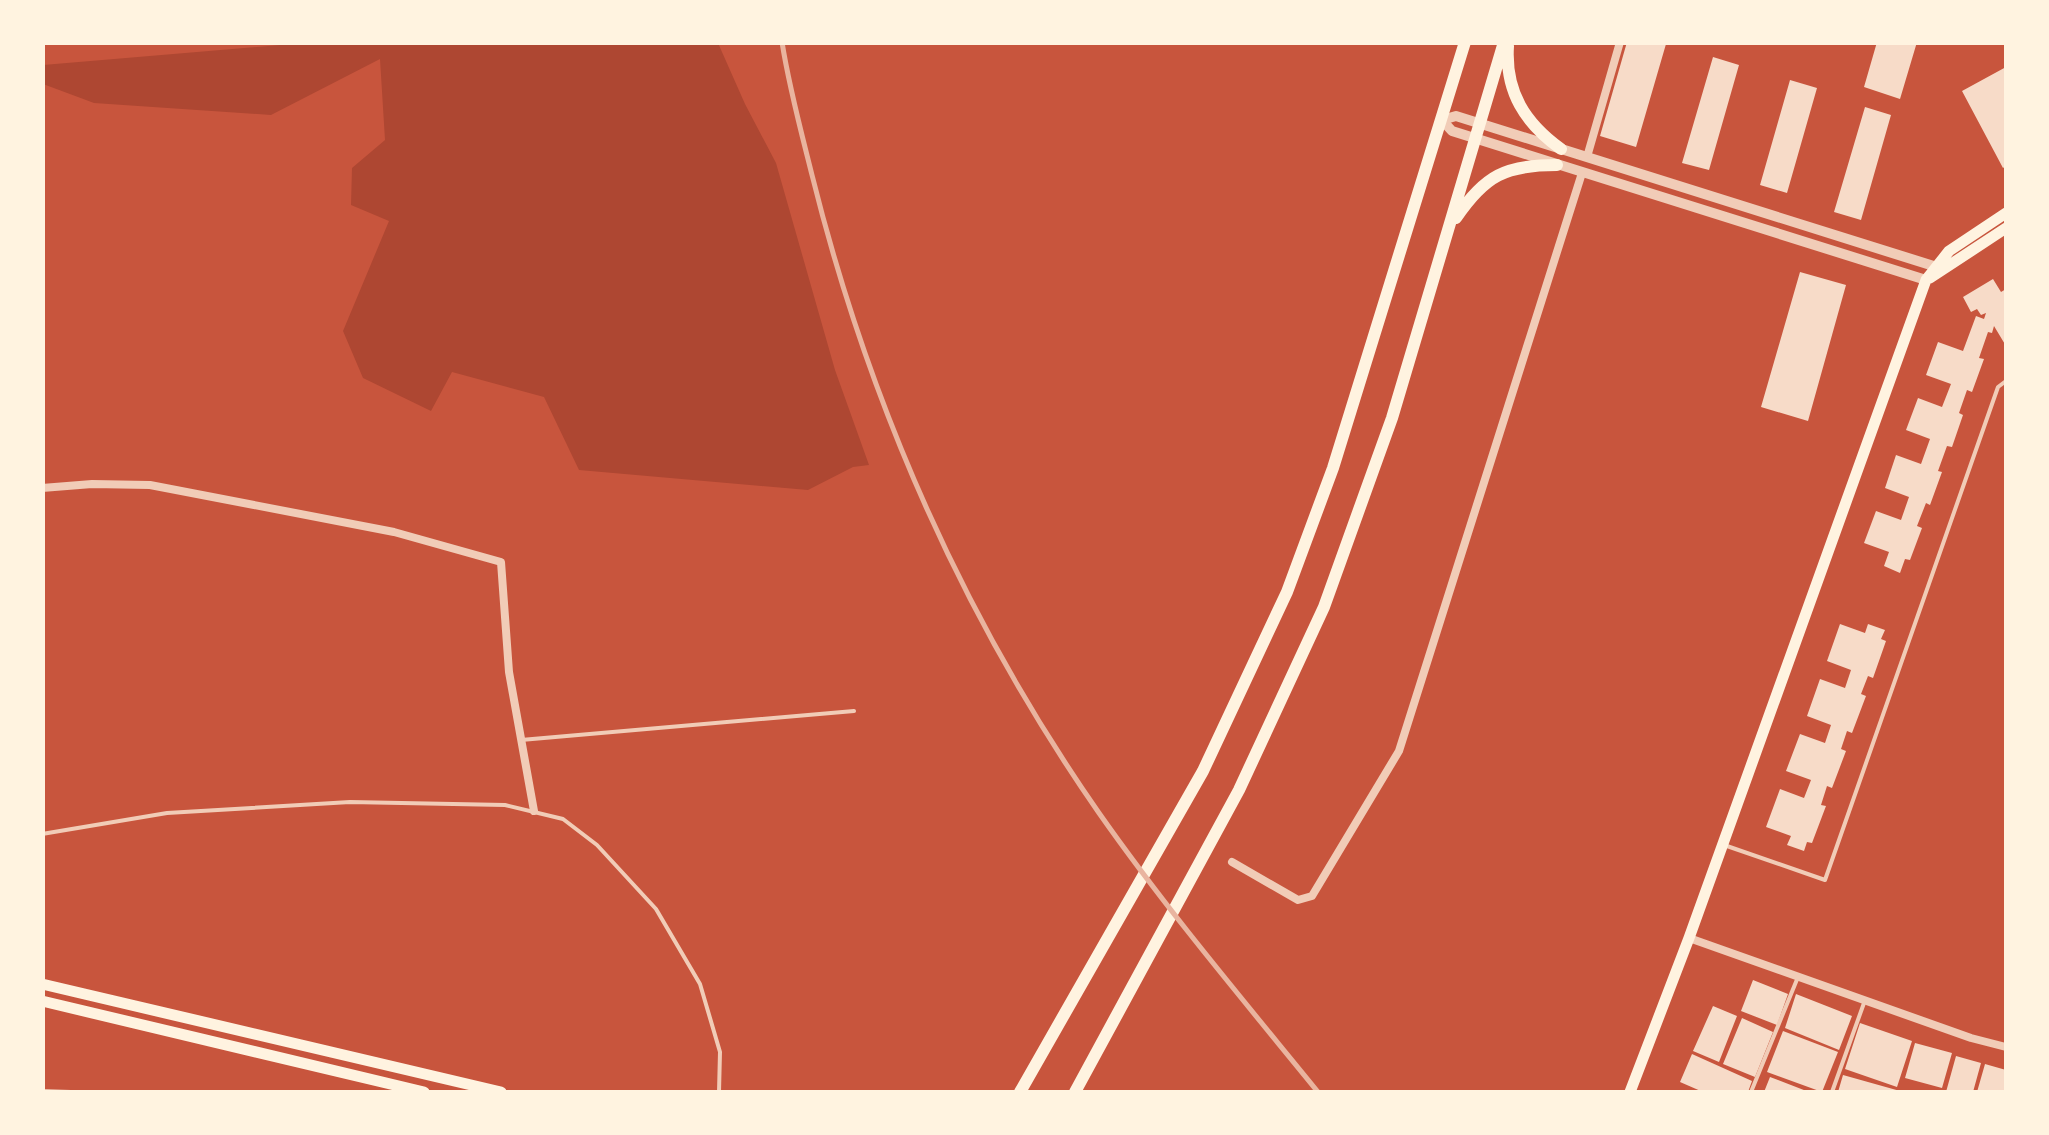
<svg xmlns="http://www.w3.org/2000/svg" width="2049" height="1135" font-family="'Nunito Sans',sans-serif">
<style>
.green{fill:#ae4732}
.building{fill:#f7dbc8}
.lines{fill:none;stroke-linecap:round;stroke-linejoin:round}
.service{stroke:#f1ccb7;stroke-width:4}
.minor{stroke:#f1ccb7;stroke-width:8}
.tertiary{stroke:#f1ccb7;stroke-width:10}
.secondary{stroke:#fff3e0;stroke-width:11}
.primary{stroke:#fff3e0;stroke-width:12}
.rail{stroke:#e9b49f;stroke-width:5}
</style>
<rect width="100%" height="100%" fill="#c8553d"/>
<path class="green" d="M315 42 718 43 745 104 776 163 835 370 869 465 853 467 808 490 579 470 544 397 452 372 431 411 363 378 343 331 389 221 351 205 352 168 385 140 380 59 271 115 94 103 43 84V65Z"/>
<path class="building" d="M1627 42 1666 44 1636 147 1600 136Z
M1877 42H1917L1900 99 1864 87Z
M1713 57 1739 65 1709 170 1682 163Z
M2006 67V166L2003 168 1962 91Z
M1790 80 1817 88 1787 193 1760 185Z
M1865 107 1891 115 1861 220 1834 212Z
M1800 272 1846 285 1808 421 1761 407Z
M1993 279 2001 292 2006 289V346L1994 326 1992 333 1988 332 1979 358 1984 359 1972 392 1967 390 1959 413 1963 415 1952 447 1947 446 1938 471 1942 472 1930 505 1926 503 1917 526 1922 528 1910 560 1905 559 1900 573 1884 566 1889 552 1864 543 1876 511 1901 520 1909 497 1885 488 1896 455 1921 464 1930 439 1906 430 1918 398 1942 407 1951 384 1926 375 1938 342 1963 351 1976 316 1984 319 1986 313 1981 315 1977 309 1971 312 1963 297Z
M1840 624 1865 633 1868 624 1885 630 1881 639 1886 641 1873 678 1868 676 1861 694 1866 696 1852 733 1847 731 1841 749 1846 751 1832 788 1827 786 1821 805 1826 806 1812 843 1807 842 1804 851 1787 845 1791 836 1766 827 1780 789 1804 798 1811 780 1786 771 1800 734 1825 743 1831 725 1807 716 1820 679 1845 688 1851 670 1827 661Z
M1753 980 1788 994 1777 1025 1741 1011Z
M1796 994 1852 1016 1839 1050 1785 1028Z
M1713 1006 1737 1016 1719 1062 1693 1051Z
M1742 1018 1773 1032 1755 1077 1723 1064Z
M1860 1023 1912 1041 1897 1087 1845 1069Z
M1783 1031 1838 1052 1822 1092 1767 1072Z
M1915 1043 1952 1053 1942 1088 1905 1078Z
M1692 1054 1752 1081 1748 1092H1703L1680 1082Z
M1956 1056 1981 1063 1973 1092H1946Z
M1985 1064 2006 1070 2004 1092H1977Z
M1843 1075 1900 1091V1092H1838Z
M1770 1077 1809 1092H1764Z"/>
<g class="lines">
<path class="service" d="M521 740 854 711
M42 834 167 813 350 802 505 805 563 819 597 845 656 909 700 984 720 1052 719 1092
M1724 845 1825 880 1998 387 2006 381
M42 1091 71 1092
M1751 1092 1798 977
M1832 1092 1864 1003"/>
<path class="minor" d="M1587 157 1620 42
M42 488 92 484 150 485 394 532 501 562 509 672 534 811
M1232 862 1298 900 1312 896 1399 751 1582 173
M1689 938 1971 1038 2006 1047"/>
<path class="tertiary" d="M1926 280 1452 131 1442 120 1456 116 1940 268"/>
<path class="secondary" d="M1930 278 2006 228
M42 984 501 1092
M42 1001 424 1092
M1630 1092 1689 938 1926 280 1949 251 2006 213"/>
<path class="primary" d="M1508 46C1505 92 1525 123 1561 149
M1456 218C1485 175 1506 165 1557 165
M1020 1092 1203 771 1287 592 1333 468 1465 42
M1075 1092 1239 790 1324 607 1392 418 1504 42"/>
<path class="rail" d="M782 42C789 87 801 131 812 175 869 404 964 619 1099 813 1167 910 1244 1001 1318 1092"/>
</g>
<rect width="2049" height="1135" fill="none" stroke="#fff3e0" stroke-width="90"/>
</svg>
